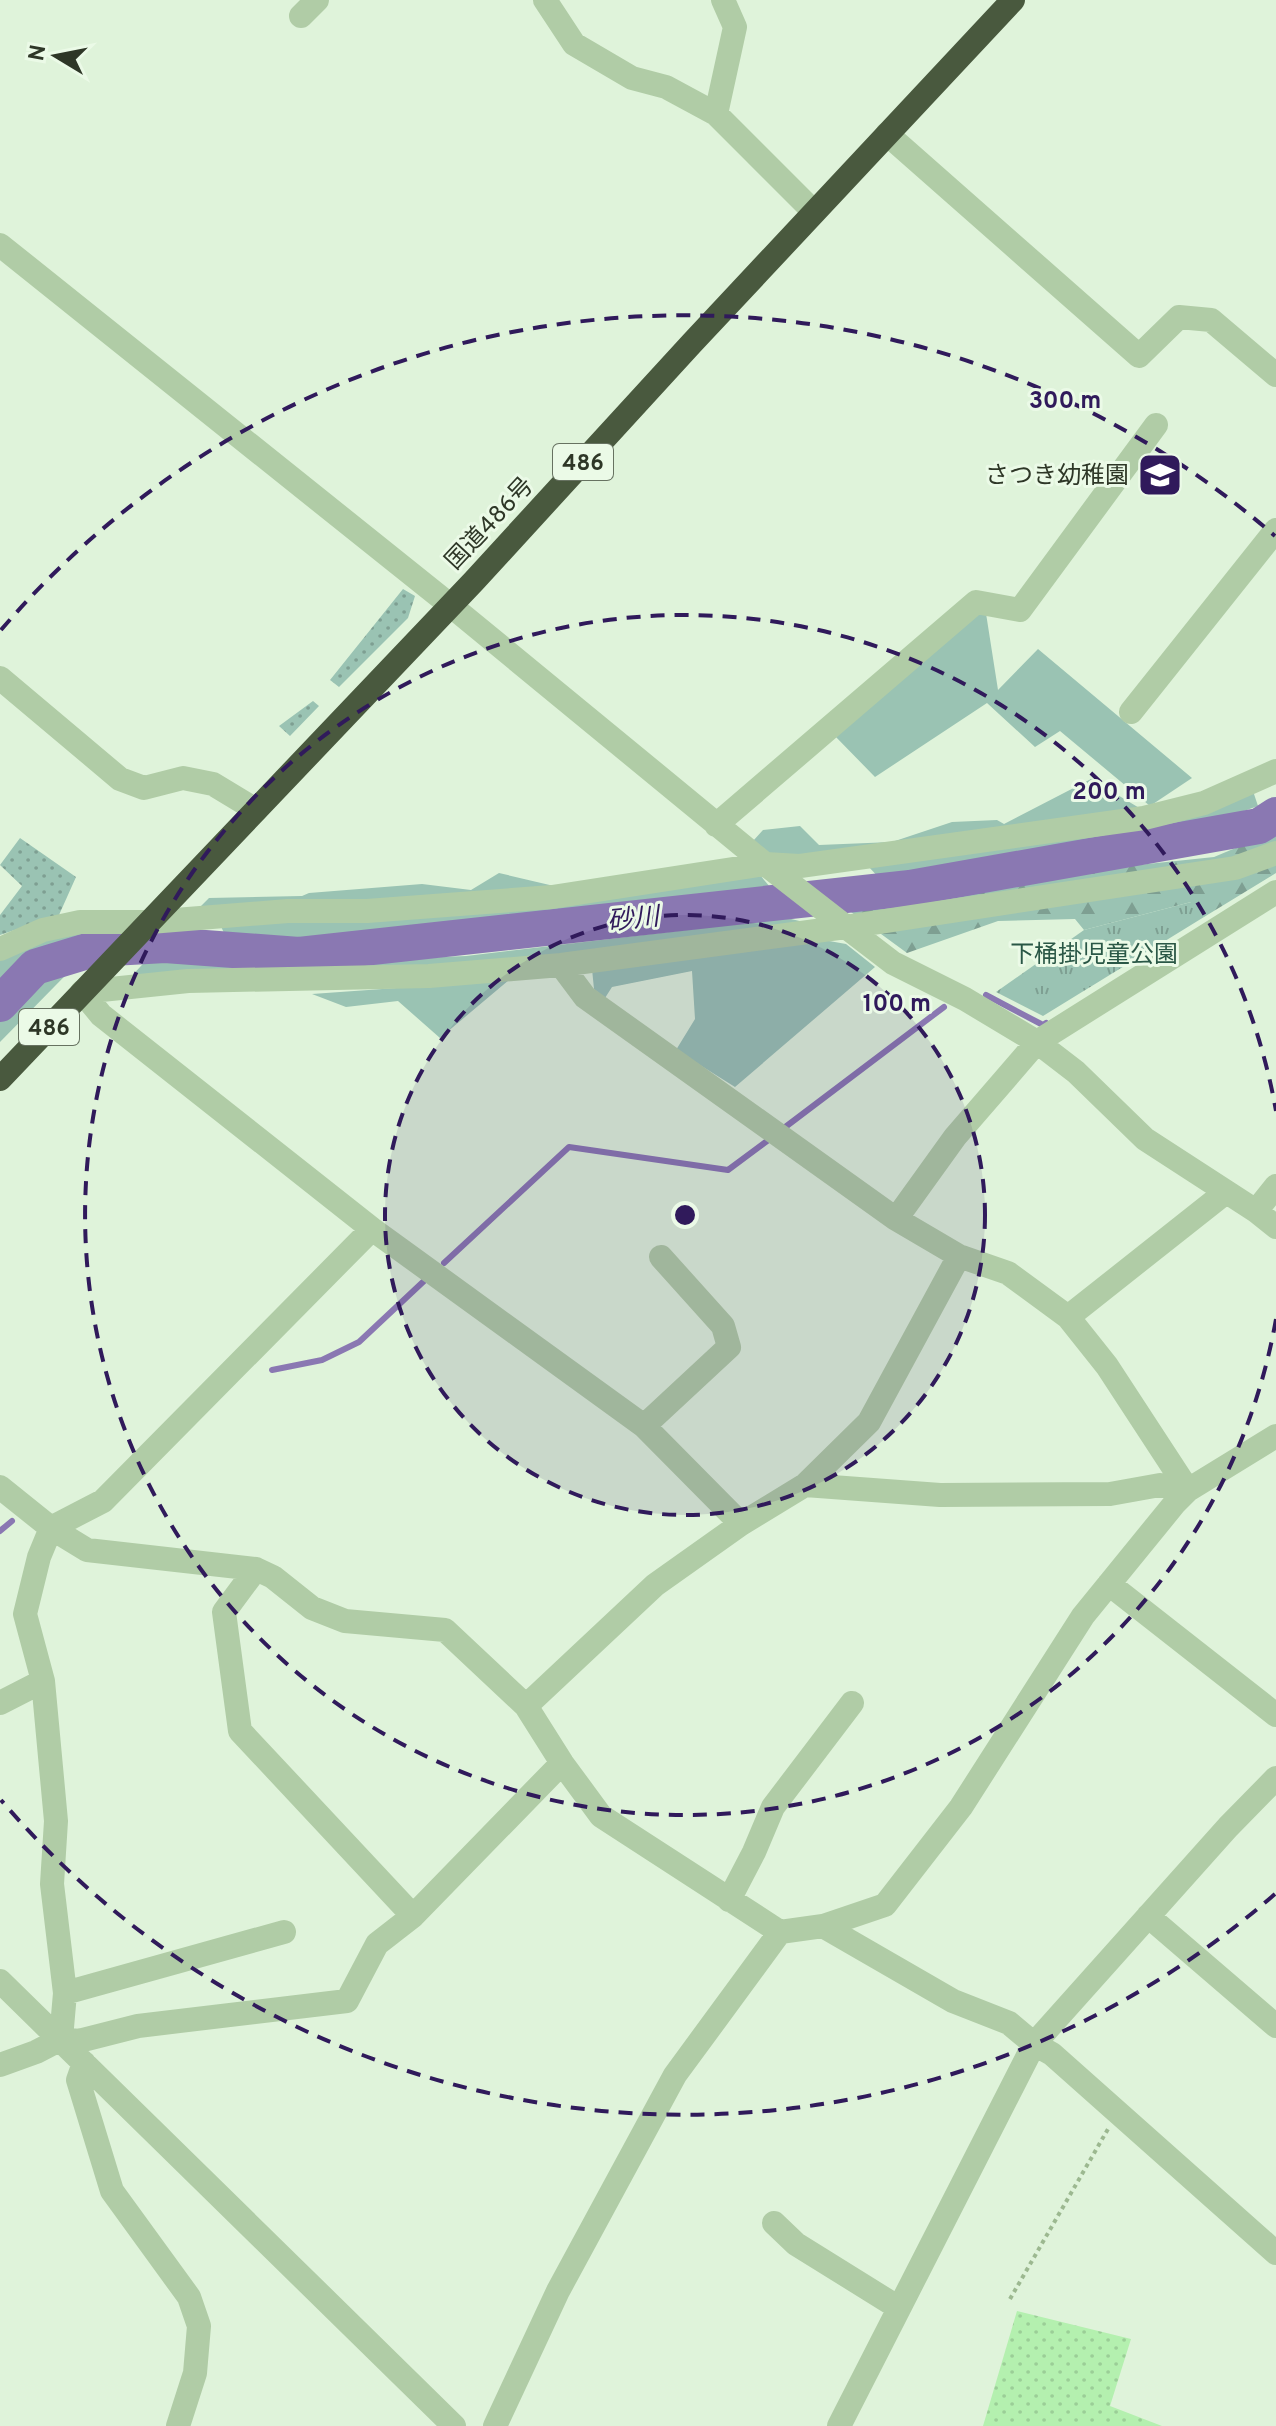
<svg xmlns="http://www.w3.org/2000/svg" width="1276" height="2426" font-family="Overpass,'Noto Sans JP',sans-serif">
<style>
.grass{fill:#9ac3b3}
.forest{fill:url(#forest-firs)}
.sand{fill:url(#sand-dots)}
.park{fill:url(#park-tufts)}
.garden{fill:url(#garden-dots)}
.lines{fill:none;stroke-linecap:round;stroke-linejoin:round}
.stream{stroke:#8a78b2;stroke-width:6}
.river{stroke:#8a78b2;stroke-width:36}
.path{stroke:#9cb890;stroke-width:4;stroke-dasharray:4 4;stroke-linecap:butt}
.minor{stroke:#b0cca6;stroke-width:24}
.highway{stroke:#49593e;stroke-width:24}
.ring{fill:none;stroke:#301a5b;stroke-width:4;stroke-dasharray:14 10}
.labels{text-anchor:middle;stroke-width:6;stroke-linejoin:round;paint-order:stroke}
.shield{fill:#ebfae7;stroke:#677261;stroke-width:2}
.shield-label{font-size:22px;font-weight:bold;fill:#2e3727}
.poi-label{font-size:24px;fill:#2e3727;stroke:#ebfae7;text-anchor:end}
.street-label{font-size:24px;fill:#2e3727;stroke:#ebfae7}
.park-label{font-size:24px;fill:#2a5746;stroke:#ebfae7}
.water-label{font-size:26px;font-style:italic;fill:#301a5b;stroke:#ebfae7}
.centre{fill:#301a5b;stroke:#ebfae7;stroke-width:4}
.ring-label{font-size:24px;text-anchor:middle;font-weight:bold;fill:#301a5b;stroke:#ebfae7;stroke-width:6;stroke-linejoin:round;paint-order:stroke}
</style>
<defs>
<pattern id="forest-firs" width="22" height="20" patternUnits="userSpaceOnUse" patternTransform="scale(2)"><rect width="22" height="20" fill="#9ac3b3"/><path d="M5 1l3.5 6h-7zM16 11l3.5 6h-7z" fill="#7e9f92"/></pattern>
<pattern id="sand-dots" width="8" height="8" patternUnits="userSpaceOnUse" patternTransform="scale(2)"><rect width="8" height="8" fill="#b4f0af"/><path d="M2 2h.1M6 6h.1" fill="none" stroke="#9bce97" stroke-width="1.8" stroke-linecap="round"/></pattern>
<pattern id="park-tufts" width="24" height="20" patternUnits="userSpaceOnUse" patternTransform="scale(2)"><rect width="24" height="20" fill="#9ac3b3"/><path d="M3 7l-1-3M5 7V3M7 7l1-3M15 17l-1-3M17 17v-4M19 17l1-3" fill="none" stroke="#7e9f92"/></pattern>
<pattern id="garden-dots" width="8" height="8" patternUnits="userSpaceOnUse" patternTransform="scale(2)"><rect width="8" height="8" fill="#9ac3b3"/><path d="M2 2h.1M6 6h.1" fill="none" stroke="#7e9f92" stroke-width="1.8" stroke-linecap="round"/></pattern>
</defs>
<rect width="100%" height="100%" fill="#dff3da"/>
<path class="grass" d="M985 607 998 690 1038 649 1192 778 1150 806 1060 731 1035 747 987 703 875 777 833 734Z
M1091 779 1161 821 1253 791 1258 806 1221 819 1122 840 881 880 868 866 773 859 753 841 763 830 800 826 819 845 892 842 952 822 997 820 1004 824Z
M499 873 571 890 197 910 209 898 302 896 309 893 422 884 471 890Z
M760 875 770 887 548 919 273 947 224 933 219 922Z
M787 918 816 925 425 970 128 980 153 953 295 963 466 956Z
M109 931 0 1042V959L41 937Z
M818 939 846 944 875 967 735 1087 676 1050 695 1019 692 971 612 987 605 998 594 989 592 969Z
M509 980 440 1038 398 1001 346 1007 312 994Z"/>
<path class="forest" d="M1276 831V873L1204 917 1191 902 1084 930 1075 919 998 921 907 953 851 912 898 896 1052 874 1214 857Z"/>
<path class="sand" d="M1017 2311 1131 2339 1110 2406 1162 2426H983Z"/>
<path class="park" d="M1195 901 1204 917 1043 1016 996 992 1084 930Z"/>
<path class="garden" d="M403 589 415 596 408 618 339 687 330 680Z
M313 701 319 706 290 736 279 726Z
M20 838 76 877 59 915 0 935V915L22 886 0 865Z"/>
<g class="lines">
<path class="stream" d="M986 995 1043 1025 1046 1023
M780 1131 944 1007
M444 1263 569 1147 728 1170 771 1138
M272 1370 322 1360 359 1342 424 1281
M0 1531 12 1521"/>
<path class="river" d="M0 1004 35 967 94 949 165 945 299 955 910 888 1259 826 1276 815"/>
<path class="path" d="M1010 2299 1108 2129"/>
<path class="minor" d="M545 0 574 44 632 78 666 87 716 114 814 212
M301 16 317 0
M716 114 735 27 723 0
M887 134 1139 356 1179 317 1211 320 1276 375
M0 245 450 605 765 864 846 927 893 963 965 999 1037 1042 1076 1072 1145 1139 1256 1211 1276 1227
M0 678 120 779 144 788 183 778 213 784 256 810
M1131 712 1276 530
M716 825 976 602 1020 610 1156 425
M0 949 43 930 80 922H150L288 911H367L552 897 765 864 800 866 1144 818 1204 803 1276 771
M561 965 585 997 896 1219 959 1256 1008 1273 1068 1317 1107 1366 1188 1490
M82 992 188 981 429 976 561 965 846 927 1235 868 1276 853
M82 992 101 1015 372 1229 644 1426 741 1524
M1256 1211 1276 1186
M896 1219 955 1137 1037 1042 1276 892
M1068 1317 1226 1192
M644 1426 729 1347 723 1326 661 1257
M805 1485 940 1495 1110 1494 1160 1485 1188 1490
M0 1487 51 1528 87 1550 256 1569 273 1577 312 1608 345 1621 445 1630 526 1706 562 1763 601 1816 780 1932 823 1926 953 2001 1009 2023 1034 2044 1052 2054 1276 2253
M256 1569 224 1612 240 1731 413 1916
M1109 1584 1276 1715
M0 1703 43 1681
M526 1706 655 1585 741 1524 805 1485 869 1422 959 1256
M729 1900 754 1852 773 1807 852 1703
M1148 1916 1276 2026
M823 1926 885 1905 961 1807 1083 1616 1175 1503 1188 1490 1276 1436
M0 1981 454 2426
M65 1993 284 1932
M61 2039 65 1993 52 1884 56 1821 43 1681 25 1614 39 1557 51 1528 103 1501 372 1229
M84 2063 78 2080 112 2191 189 2297 199 2326 195 2373 178 2426
M0 2065 36 2052 61 2039 79 2041 138 2026 347 2001 377 1944 413 1916 562 1763
M774 2223 796 2244 899 2308
M495 2426 558 2291 675 2075 780 1932
M839 2426 1034 2044 1228 1827 1276 1778"/>
<path class="highway" d="M0 1079 474 581 692 343 1013 0"/>
</g>
<circle cx="685" cy="1215" r="300" fill="#301a5b" fill-opacity=".12"/>
<g class="ring">
<circle cx="685" cy="1215" r="300"/>
<path d="M1276 1319A600 600 0 1 1 1276 1111"/>
<path d="M1275 1894A900 900 0 0 1 1 1800M1 630A900 900 0 0 1 1275 536"/>
</g>
<defs>
<g id="school-square" transform="scale(2.3)"><rect x="-9" y="-9" width="18" height="18" rx="4" fill="#301a5b" stroke="#ebfae7"/><path d="M0-5L7-2L0 1L-7-2ZM-4 1L0 2.5L4 1V4Q0 6-4 4Z" fill="#fff"/></g>
</defs>
<g fill-rule="evenodd">
<use href="#school-square" x="1160" y="475"/>
</g>
<g class="labels">
<g class="shield">
<rect x="553" y="444" width="60" height="36" rx="6"/>
<rect x="19" y="1009" width="60" height="36" rx="6"/>
</g>
<g class="shield-label">
<text x="583" y="470">486</text>
<text x="49" y="1035">486</text>
</g>
<g class="poi-label">
<text x="1129" y="483">さつき幼稚園</text>
</g>
<g class="street-label">
<text transform="translate(489 523) rotate(-47)" y="8">国道486号</text>
</g>
<g class="park-label">
<text x="1094" y="962">下桶掛児童公園</text>
</g>
<g class="water-label">
<text transform="translate(633 918) rotate(-6)" y="9">砂川</text>
</g>
</g>
<circle cx="685" cy="1215" r="12" class="centre"/>
<g class="ring-label">
<text x="1065" y="408">300 m</text>
<text x="1109" y="799">200 m</text>
<text x="897" y="1011">100 m</text>
</g>
<g transform="translate(56 56) rotate(280)" stroke="#ebfae7" stroke-width="6" paint-order="stroke">
<path d="M0-6L14 30L0 20L-14 30Z" fill="#2e3727"/>
<text y="-12" font-size="22" font-weight="bold" text-anchor="middle" fill="#2e3727">N</text>
</g>
</svg>
